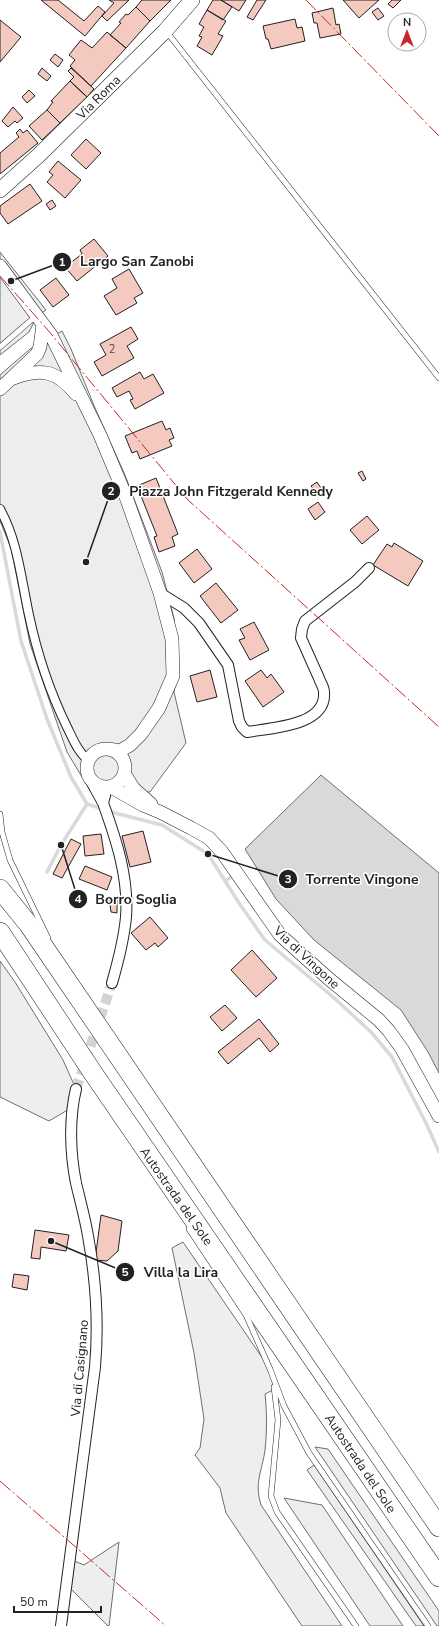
<svg xmlns="http://www.w3.org/2000/svg" width="439" height="1626" font-family="'Nunito Sans',sans-serif">
<style>
.green{fill:#eee;stroke:#6f6f6f}
.parking{fill:#ededed;stroke:#6f6f6f}
.water{fill:#d9d9d9;stroke:#6f6f6f}
.lines{fill:none;stroke-linecap:round;stroke-linejoin:round}
.stream{stroke:#d9d9d9;stroke-width:3.5}
.building{fill:#f3c9c0;stroke:#222}
.minor-tunnel{stroke:#d3d3d3;stroke-width:10;stroke-dasharray:10 5;stroke-linecap:butt}
.service-casing{stroke:#222;stroke-width:6}
.pedestrian-casing{stroke:#222;stroke-width:10}
.minor-casing{stroke:#222;stroke-width:12}
.tertiary-casing{stroke:#222;stroke-width:14}
.secondary-casing{stroke:#222;stroke-width:16}
.motorway-casing{stroke:#222;stroke-width:20}
.service{stroke:#fff;stroke-width:5}
.pedestrian{stroke:#fff;stroke-width:8}
.minor{stroke:#fff;stroke-width:10}
.tertiary{stroke:#fff;stroke-width:13}
.secondary{stroke:#fff;stroke-width:15}
.motorway{stroke:#fff;stroke-width:19}
.power{stroke:#c62828;stroke-width:1;stroke-dasharray:14 3 2 3;stroke-linecap:butt}
.labels{text-anchor:middle;stroke-width:3;stroke-linejoin:round;paint-order:stroke}
.number-label{font-size:11px;fill:#564c4a}
.street-label{font-size:13px;fill:#222;stroke:#fff}
.leader{fill:none;stroke:#222;stroke-width:1.5}
.callout-dot{fill:#222;stroke:#fff;stroke-width:1.5}
.mark-label{font-size:12px;text-anchor:middle;font-weight:bold;fill:#fff}
.callout-label{font-size:14px;text-anchor:middle;font-weight:bold;fill:#222;stroke:#fff;stroke-width:3;stroke-linejoin:round;paint-order:stroke}
</style>
<rect width="100%" height="100%" fill="#fff"/>
<path class="green" d="M0 961 15 982 63 1060 76 1089 71 1108 49 1121 0 1097Z
M183 1242 270 1369 275 1389 265 1394C267 1413 267 1431 265 1450 262 1472 254 1482 261 1505L342 1626H302L226 1513 220 1488 195 1455 200 1448 204 1419 194 1353 172 1248Z
M119 1542 109 1626H108L66 1584 69 1559 84 1565Z"/>
<path class="parking" d="M0 252 46 310 37 316 29 332 0 355Z
M62 331 71 349 95 408 125 475 162 572 174 618 178 669 174 692 186 743 150 792H91L67 752 30 644 11 548 0 521V375L30 349Z
M315 1447 328 1449 439 1611V1626H437Z
M314 1465 424 1626H416L307 1470Z
M284 1498 322 1505 403 1626H370Z"/>
<path class="water" d="M321 775 439 873V1073L428 1052 401 1010 314 940 276 899 245 849Z"/>
<g class="lines">
<path class="stream" d="M0 532 21 641 47 719 71 777 87 804 115 813 162 825 208 854 239 903 265 940 333 997 371 1032 392 1057 427 1125 439 1152
M47 872 61 845 87 804
M225 881 231 877"/>
</g>
<path class="building" d="M41 0H58L84 21 98 6 105 12 85 36Z
M109 0H129L107 21 102 16 114 3Z
M142 0H171L150 21 136 7Z
M213 0H221L232 7 223 20 207 10Z
M221 0H246L239 11Z
M257 0H266L253 20 247 17Z
M343 0H379L359 18Z
M392 0H391H401L393 8 388 4Z
M136 7 150 21 126 48 110 35 121 23 119 22 126 14 128 15Z
M333 8 336 25 339 24 341 34 320 38 317 23H314L312 13Z
M378 8 384 16 378 20 372 12Z
M207 10 226 21 218 34 223 36 212 55 197 46 202 37 199 36 204 27 199 24Z
M295 19 297 28 302 27 305 41 271 49 268 39H266L263 26Z
M0 20 21 37 0 62Z
M107 32 126 48 91 86 70 66 75 60 69 55 81 40 92 48Z
M55 54 63 60 58 67 50 60Z
M42 68 51 76 47 81 38 74Z
M71 68 94 89 87 97 70 81 74 77 68 71Z
M70 81 87 97 60 123 47 110 53 102 51 101Z
M29 90 35 96 27 103 22 97Z
M13 107 23 118 17 123 15 121 8 127 2 121Z
M47 110 60 123 42 140 29 126Z
M20 129 23 133 27 130 38 143 0 174V153L19 137 16 133Z
M86 139 101 153 86 169 71 155Z
M58 161 81 180 65 198 47 182 53 175 49 172Z
M30 184 42 201 8 224 0 213V206Z
M52 200 56 206 50 210 46 204Z
M94 239 108 256 77 281 65 267 82 254 80 250Z
M129 269 143 293 134 298 137 303 116 315 104 296 117 288 112 279Z
M56 278 69 295 53 307 40 290Z
M131 327 138 339 127 346 134 358 102 376 94 362 106 355 100 344Z
M140 372 144 379 153 374 164 393 135 409 130 400 133 399 129 391 117 397 112 388Z
M162 421 166 430 170 428 174 438 169 440 172 446 140 459 137 451 132 453 125 436Z
M362 471 366 479 363 481 358 473Z
M156 478 178 534 172 537 175 546 159 552 154 537 157 536 137 486Z
M317 482 321 488 316 492 311 486Z
M318 502 325 512 315 520 308 509Z
M367 516 379 530 362 544 350 530Z
M394 543 423 561 408 586 373 565 387 544 392 547Z
M197 549 212 569 194 583 179 563Z
M216 583 238 610 221 623 200 596Z
M254 622 269 650 250 660 239 640 245 638 240 629Z
M210 670 217 697 197 702 190 676Z
M261 670 267 678 271 674 284 692 263 707 245 681Z
M143 831 151 862 130 867 122 836Z
M101 834 104 854 85 856 83 836Z
M71 839 81 844 62 878 53 874Z
M85 866 112 877 107 890 79 879Z
M109 897 117 900V913L111 912Z
M150 917 168 938 158 947 155 943 146 950 131 933Z
M252 950 277 978 256 997 231 970Z
M225 1005 237 1018 222 1031 210 1017Z
M259 1019 279 1044 270 1052 259 1038 228 1064 218 1052Z
M101 1215 122 1221 118 1251 107 1261 95 1260Z
M35 1230 69 1235 66 1251 41 1247 40 1259 31 1258Z
M14 1274 29 1276 27 1290 12 1287Z"/>
<g class="lines">
<path class="minor-tunnel" d="M76 1089 112 983"/>
<g class="service-casing">
<path id="service" d="M166 31 439 378
M0 347 36 316
M0 814 2 832 10 860 48 938
M189 1229 246 1315 270 1369 284 1406 309 1453 428 1626
M274 1387 278 1420 271 1496 277 1512 356 1626"/>
</g>
<g class="pedestrian-casing">
<path id="pedestrian" d="M0 509C18 542 21 578 29 615 37 653 50 692 67 727 73 739 78 752 88 760"/>
</g>
<g class="minor-casing">
<path id="minor" d="M160 593 184 608 199 623 228 665 239 721 242 727 247 732C271 728 327 726 324 692 324 687 320 682 319 678 313 665 307 651 301 638L302 629 305 621 355 582 369 568
M91 781 103 803 107 788
M103 803C116 839 129 878 126 917 124 939 118 962 112 983
M61 1626 95 1367C99 1322 96 1280 88 1236 85 1218 80 1200 76 1183 70 1153 69 1118 76 1089"/>
</g>
<g class="tertiary-casing">
<path id="tertiary" d="M0 266 51 335 100 435 126 497 147 556 160 593 172 639 173 676 159 708 141 734 130 745 120 751 110 749
M11 379C39 368 56 369 76 394
M0 389 37 354 40 347 43 324
M87 768a19 19 0 1 1 38 0a19 19 0 1 1-38 0Z
M125 775 133 788 151 804
M111 787 143 805 160 812 191 828 209 838 222 852 280 935 329 979 379 1020 389 1031 402 1049 439 1116"/>
</g>
<g class="secondary-casing">
<path id="secondary" d="M0 190 39 155 165 31 192 0"/>
</g>
<g class="motorway-casing">
<path id="motorway" d="M0 889 29 925 439 1527
M0 932 93 1073 439 1577"/>
</g>
<use href="#service" class="service"/>
<use href="#pedestrian" class="pedestrian"/>
<use href="#minor" class="minor"/>
<use href="#tertiary" class="tertiary"/>
<use href="#secondary" class="secondary"/>
<use href="#motorway" class="motorway"/>
<path class="power" d="M306 0 439 136
M0 276 47 329 188 500 439 727
M0 1481 166 1626"/>
</g>
<g class="labels">
<g class="number-label">
<text x="112" y="353">2</text>
</g>
<g class="street-label">
<text transform="translate(98 97) rotate(-45)" y="5">Via Roma</text>
<text transform="translate(307 957) rotate(43)" y="5">Via di Vingone</text>
<text transform="translate(177 1196) rotate(55)" y="5">Autostrada del Sole</text>
<text transform="translate(79 1368) rotate(-85)" y="5">Via di Casignano</text>
<text transform="translate(361 1463) rotate(56)" y="5">Autostrada del Sole</text>
</g>
</g>
<path class="leader" d="M11 281L62 262M86 562L111 491M208 854L288 879M61 845L78 899M51 1241L125 1272"/>
<g class="callout-dot">
<circle cx="11" cy="281" r="4"/>
<circle cx="86" cy="562" r="4"/>
<circle cx="208" cy="854" r="4"/>
<circle cx="61" cy="845" r="4"/>
<circle cx="51" cy="1241" r="4"/>
<circle cx="62" cy="262" r="10"/>
<circle cx="111" cy="491" r="10"/>
<circle cx="288" cy="879" r="10"/>
<circle cx="78" cy="899" r="10"/>
<circle cx="125" cy="1272" r="10"/>
</g>
<g class="mark-label">
<text x="62" y="266">1</text>
<text x="111" y="495">2</text>
<text x="288" y="883">3</text>
<text x="78" y="903">4</text>
<text x="125" y="1276">5</text>
</g>
<g class="callout-label">
<text x="137" y="266">Largo San Zanobi</text>
<text x="231" y="496">Piazza John Fitzgerald Kennedy</text>
<text x="362" y="884">Torrente Vingone</text>
<text x="136" y="904">Borro Soglia</text>
<text x="181" y="1277">Villa la Lira</text>
</g>
<g transform="translate(407 32)"><circle r="19" fill="#ffffff" stroke="#a7a7a7"/>
<path d="M0-3L7 15L0 10L-7 15Z" fill="#c62828"/>
<text y="-6" font-size="11" font-weight="bold" text-anchor="middle" fill="#222222">N</text>
</g>
<path d="M14 1606v6h87v-6" fill="none" stroke="#222222" stroke-width="2"/>
<text x="20" y="1606" font-size="12" fill="#222222" stroke="#ffffff" stroke-width="3" paint-order="stroke">50 m</text>
</svg>
